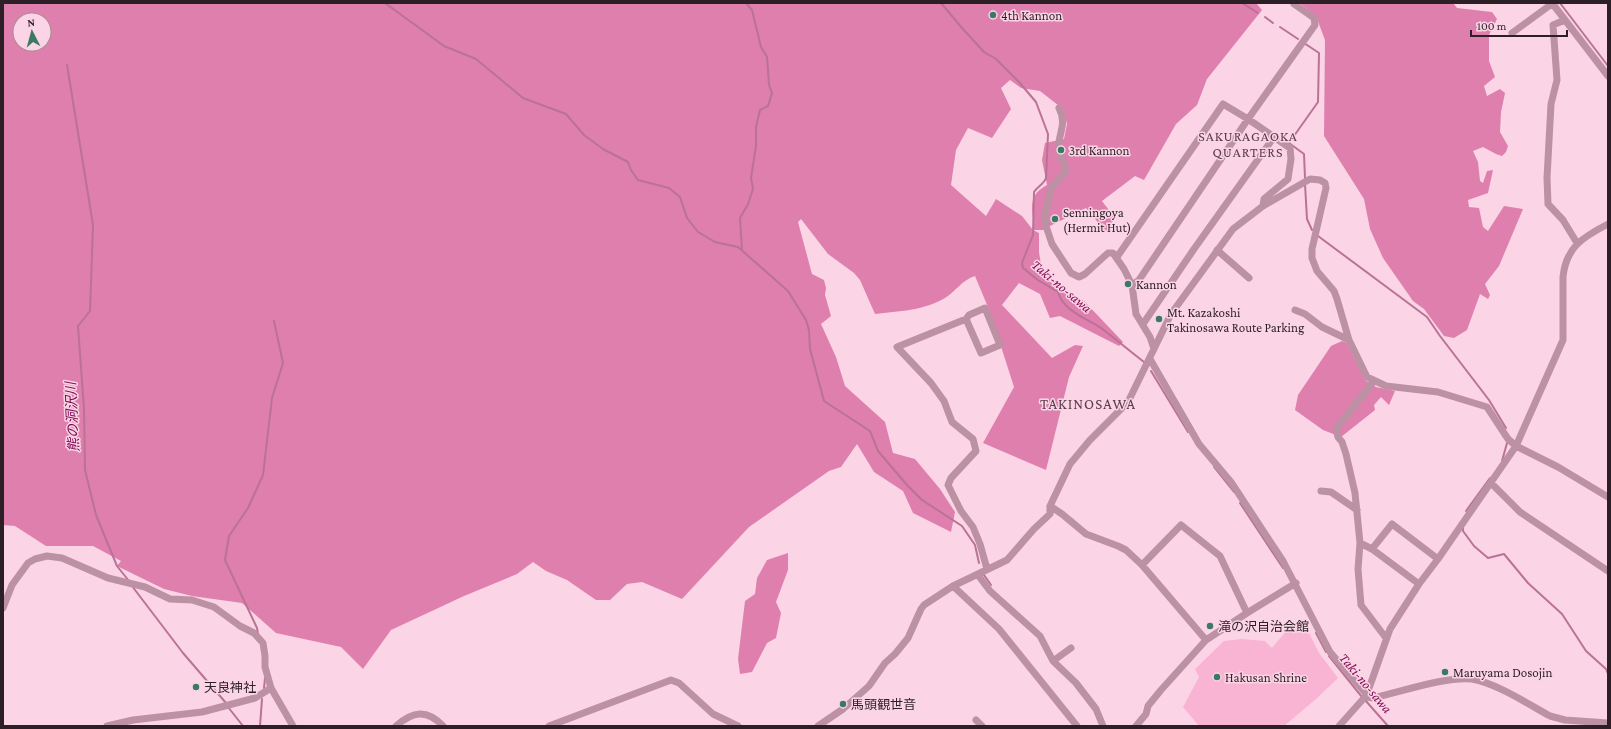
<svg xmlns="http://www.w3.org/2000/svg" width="1611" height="729" font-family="'Crimson Pro','Noto Sans JP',serif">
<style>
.green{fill:#f9b3d3}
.forest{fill:#de7fae;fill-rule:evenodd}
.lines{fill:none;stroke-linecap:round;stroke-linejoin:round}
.stream{stroke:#ba7295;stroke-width:2}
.minor{stroke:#bc91a4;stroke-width:7}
.poi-dot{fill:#3c7965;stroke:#fbd5e6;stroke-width:1.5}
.labels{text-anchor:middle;stroke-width:3;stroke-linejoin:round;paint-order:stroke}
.poi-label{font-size:13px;fill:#2d1f26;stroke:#fbd5e6;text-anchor:start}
.neighbourhood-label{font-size:14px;letter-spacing:1px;fill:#5c3e4c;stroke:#fbd5e6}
.water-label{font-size:14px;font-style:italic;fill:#800b54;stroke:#fbd5e6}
.quarter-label{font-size:15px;letter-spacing:1px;fill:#5c3e4c;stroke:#fbd5e6}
</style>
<rect width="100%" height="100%" fill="#fbd5e6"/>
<path class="green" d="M1304 623 1319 653 1338 678 1316 699 1284 726H1199L1183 707 1199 677 1195 669 1224 641 1242 639 1265 641 1272 648 1292 624Z"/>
<path class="forest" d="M3 3H1256L1262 10 1207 79 1197 105 1176 124 1144 180 1135 176 1102 201 1115 218 1106 232 1086 208 1050 226 1043 230H1034C1033 210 1026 196 1047 185L1042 160 1045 143 1064 139 1067 124 1063 109 1040 91 1021 88 1010 80 1001 88 1011 109 992 138 968 128 956 150 951 185 986 216 996 199 1022 216 1033 230 1039 233V252L1043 278 1084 301 1123 342 1119 346 1060 316 1050 318 1040 294 1019 283 1002 305 1052 358 1075 345 1083 346 1069 377 1046 470 983 443 1014 387 990 312 975 276C962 280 956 291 945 298 923 311 899 311 875 314L860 280 854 273 828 254 801 219 798 222 812 274 824 280 826 288 825 295 831 316 821 324 836 357 845 386 885 422 893 453 915 459 940 489 955 512 951 532 913 513 903 491 874 472 857 444 841 467 829 471 749 527 682 599 642 582 627 584 610 600H596L567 580 546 571 533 562 517 574 464 596 391 630 363 669 341 647 276 633 242 603 192 596 164 589 117 566 121 561 93 546H46L15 526 3 525ZM20 20H44V44H20Z
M1299 3H1453L1457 8 1492 12 1497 19 1489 35V61L1495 77 1484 86 1487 96 1500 89 1505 93 1501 112 1500 132 1508 146 1506 152 1502 156 1496 154 1483 147 1473 151 1478 162 1480 181 1483 183 1487 171 1493 170 1488 193 1468 200 1469 207 1479 208 1483 227 1488 231 1504 206 1523 209 1499 266 1485 284 1490 295 1488 299 1480 294 1467 330 1454 338 1444 336 1424 309 1413 301 1383 258 1370 229 1364 199 1324 136 1325 40 1316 16Z
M1342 341 1347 343 1365 380 1376 387 1395 391 1389 405 1381 397 1374 405 1375 410 1341 437 1323 430 1295 410 1298 395 1331 346Z
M788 553V570L776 602 781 613 776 638 767 643 752 672 740 674 738 659 745 601 755 594 757 578 767 560Z"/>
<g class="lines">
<path class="stream" d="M385 3 444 46 476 59 523 98 566 114 584 135 603 149 628 162 631 170 638 180 669 188 680 197 687 218 698 232 715 242 738 247 788 291 806 320 809 330 810 349 824 401 870 431 878 451 907 485 922 500 962 526 975 545 979 563
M941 3 962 28 984 52 996 59 1019 82 1036 102 1048 134 1046 178C1044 184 1037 187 1034 192L1033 235 1022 263 1023 268 1038 280 1058 292C1064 313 1090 319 1105 331 1118 341 1131 352 1144 362
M1242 3 1258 13
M1560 3 1608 66
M1265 17 1273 23
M1280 27 1298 39
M1304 43 1319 53 1318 102 1289 143 1304 154 1305 178
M67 65 93 225 90 311 78 326 84 409 85 470 96 515 117 566 129 581
M1305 184 1307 219 1312 230
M1318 236 1427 317 1440 336 1489 400 1506 428
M742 250 740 218 748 204 753 189 751 178 756 146V127L760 110 768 106 772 93 769 85 767 57 761 47 752 10 746 3
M1151 371 1188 432
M1502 461 1507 443
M1214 467 1234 492
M1240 503 1283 568
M1466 511 1490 478
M1463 528V531L1474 546 1488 558 1504 554 1528 583 1562 614 1586 651 1606 669 1608 674
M984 575 991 585
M132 586 183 653 226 703
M1316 633 1326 652
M258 634 257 628 225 560 229 536 248 508 263 475 272 398 283 363 274 321
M1329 656 1362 697
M264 688 265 678
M1365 700 1388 726
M228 707 243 726
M260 726 262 699"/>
<path class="minor" d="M1552 3 1608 76
M1565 20 1553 25 1557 80 1551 104 1547 178 1548 204 1563 220 1577 243
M1512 33 1553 3
M1059 108C1068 126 1057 134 1059 149 1060 157 1065 163 1066 171L1051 188 1045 215 1046 226 1052 244 1071 273 1079 277 1085 274 1108 253H1113L1124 269 1132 285 1136 314 1150 337 1154 349
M1217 250 1249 278
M1117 257 1223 104 1248 119 1290 148 1291 159 1288 179 1264 199 1263 206
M1132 285 1139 280 1248 119 1315 25 1314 18 1294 4
M1295 310 1305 314 1322 327 1349 340
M966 319 981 353 1000 345 985 308 969 315 966 319 897 347 931 383 944 401 952 422 973 439 976 451 951 478 948 485 961 511 973 527 980 544 987 569
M1143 324 1194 249 1274 137
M1150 359 1199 444 1231 482 1283 561 1330 652 1368 696
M1374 381 1336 429 1338 437 1342 442 1346 454 1355 493 1360 543 1358 569 1361 605 1386 638
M1491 483 1520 512 1608 571
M1321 491 1331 492 1357 510
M1050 506 1062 514 1086 534 1118 546 1126 550 1142 565 1206 640
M1360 543 1372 549 1419 584
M1372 549 1392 524 1438 559
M1142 565 1181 525 1220 556 1247 613
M978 575 990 591 1040 636 1053 661 1076 683 1096 709 1103 726
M953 586 999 629 1077 726
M3 608 12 585 28 563 35 559 47 556 62 558 108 578 145 587 170 599 192 600 214 607 240 626 254 633 263 643 265 656V667L271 688 293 726
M1053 661 1071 648
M1368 696V691L1390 629 1419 584 1438 559 1516 446 1563 340V277C1566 247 1583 237 1608 224
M976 720 982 726
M107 726 133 720 202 712 255 698 271 688
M396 726C413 711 427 709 443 726
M549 726 671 680 679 683 713 714 738 726
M818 726 843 709 869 686 885 663 895 654 908 638 921 609 924 605 953 586 1007 560 1034 529 1050 514V506L1070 464 1090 440 1128 402 1171 314 1233 229 1263 206 1310 179 1320 180 1325 183 1326 188 1312 249V258L1317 271 1334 291 1337 299 1349 340 1367 377 1386 386 1438 392 1487 407 1508 439 1516 446 1558 467 1608 497
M1136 726 1146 714 1148 706 1161 690 1206 640 1247 613 1296 583
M1339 726 1365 697 1373 698C1401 692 1446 676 1472 679 1496 683 1528 704 1550 716L1565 720 1608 723"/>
</g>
<g class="poi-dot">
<circle cx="993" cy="15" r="4"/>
<circle cx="1061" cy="150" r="4"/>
<circle cx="1055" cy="219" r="4"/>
<circle cx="1128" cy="284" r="4"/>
<circle cx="1159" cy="319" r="4"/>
<circle cx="1210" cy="626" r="4"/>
<circle cx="1445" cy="672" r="4"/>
<circle cx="1217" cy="677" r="4"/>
<circle cx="196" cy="687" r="4"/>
<circle cx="843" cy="704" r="4"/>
</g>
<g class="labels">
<g class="poi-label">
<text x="1001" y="20">4th Kannon</text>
<text x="1069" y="155">3rd Kannon</text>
<text x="1063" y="217">Senningoya<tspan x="1063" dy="15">(Hermit Hut)</tspan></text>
<text x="1136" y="289">Kannon</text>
<text x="1167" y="317">Mt. Kazakoshi<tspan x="1167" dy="15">Takinosawa Route Parking</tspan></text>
<text x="1218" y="631">滝の沢自治会館</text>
<text x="1453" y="677">Maruyama Dosojin</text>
<text x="1225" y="682">Hakusan Shrine</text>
<text x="204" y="692">天良神社</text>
<text x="851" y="709">馬頭観世音</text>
</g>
<g class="neighbourhood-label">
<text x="1248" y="141">SAKURAGAOKA<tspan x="1248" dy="16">QUARTERS</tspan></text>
</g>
<g class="water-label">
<text transform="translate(1062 286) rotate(40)" y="5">Taki-no-sawa</text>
<text transform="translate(72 417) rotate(-93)" y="5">熊の洞沢川</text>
<text transform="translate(1366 683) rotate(50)" y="5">Taki-no-sawa</text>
</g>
<g class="quarter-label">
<text x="1088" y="409">TAKINOSAWA</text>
</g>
</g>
<rect width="1611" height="729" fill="none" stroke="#2d1f26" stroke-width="8"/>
<g transform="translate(32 32) rotate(354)"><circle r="19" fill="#fbd5e6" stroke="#a98c99"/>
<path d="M0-3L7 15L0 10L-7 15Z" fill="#3c7965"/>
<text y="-6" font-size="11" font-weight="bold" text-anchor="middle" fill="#2d1f26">N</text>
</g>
<path d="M1471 30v6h96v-6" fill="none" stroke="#2d1f26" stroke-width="2"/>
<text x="1477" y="30" font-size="12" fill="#2d1f26" stroke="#fbd5e6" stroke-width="3" paint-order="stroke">100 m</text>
</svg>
